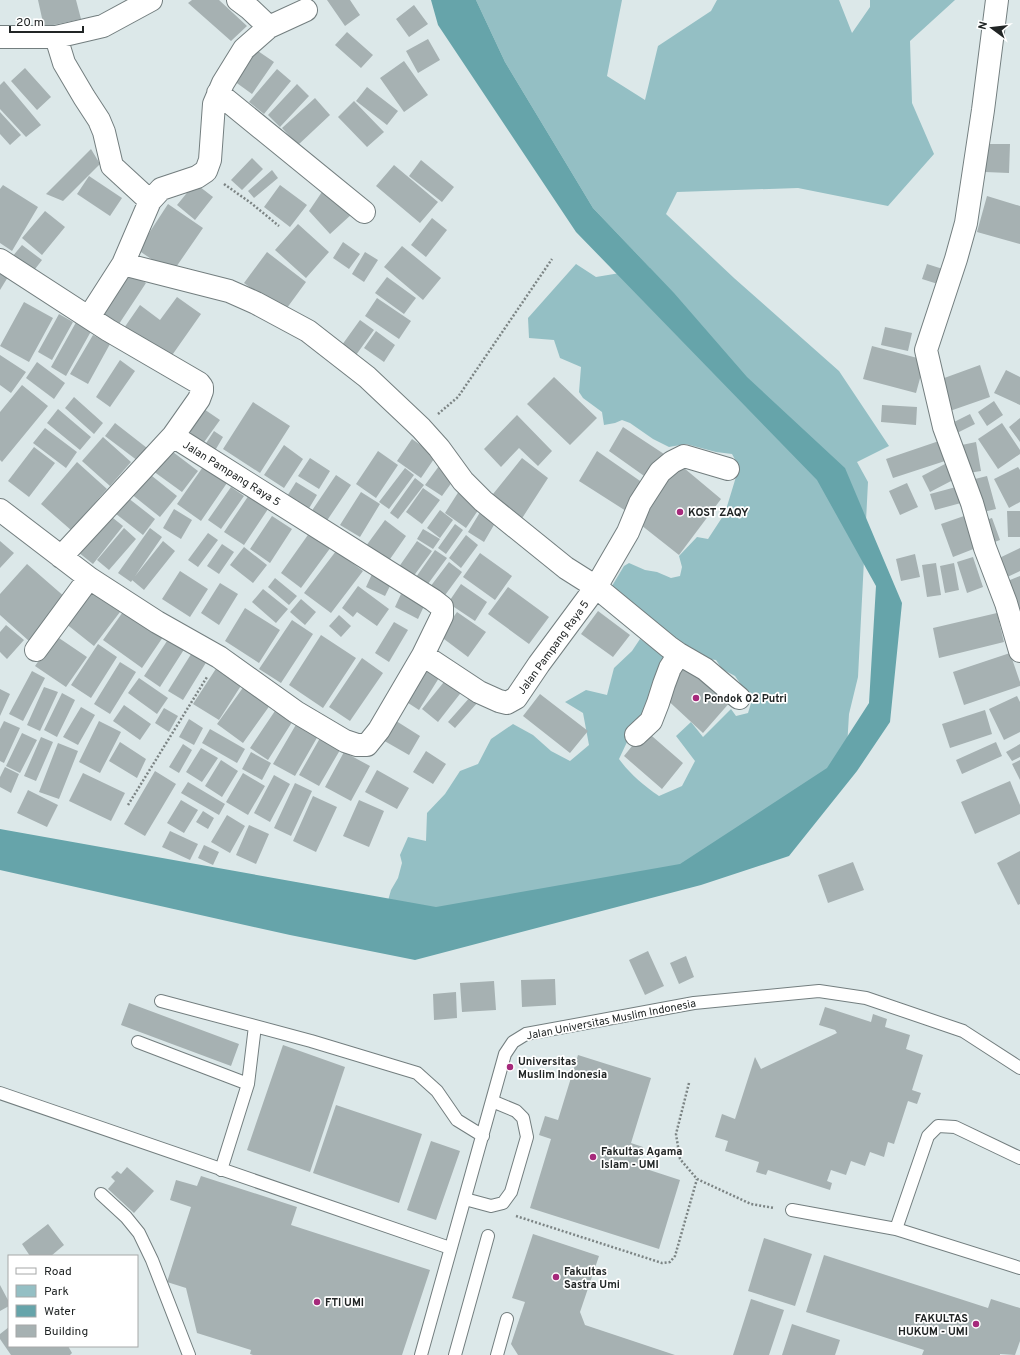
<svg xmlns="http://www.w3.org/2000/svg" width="1020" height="1355" font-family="Overpass,sans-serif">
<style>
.green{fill:#94bfc4}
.water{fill:#66a4aa}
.building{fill:#a6b1b2}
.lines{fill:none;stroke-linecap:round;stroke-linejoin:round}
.service-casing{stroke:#737e7f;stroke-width:14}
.minor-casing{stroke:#737e7f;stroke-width:24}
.path{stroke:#7c8484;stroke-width:2.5;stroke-dasharray:2 2;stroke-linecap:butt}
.service{stroke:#fff;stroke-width:12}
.minor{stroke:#fff;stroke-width:22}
.poi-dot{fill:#a6297b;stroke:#fff;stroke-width:1.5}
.labels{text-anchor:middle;stroke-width:3.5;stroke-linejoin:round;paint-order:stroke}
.street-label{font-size:11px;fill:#212525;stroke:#fff}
.poi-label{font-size:11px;font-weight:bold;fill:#212525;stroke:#fff;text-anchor:start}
</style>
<rect width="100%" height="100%" fill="#dce8e9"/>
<path class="green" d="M476 0H622L607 76 645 100 658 46 711 11 717 0H839L852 33 870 7V0H955L910 41 912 103 934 154 888 206 798 188 677 192 666 214 734 278 839 371 889 446 857 462 868 482 858 677 849 714 846 764 712 861 380 929 391 890 398 878 402 863 400 855 408 837 426 841 427 813 445 794 460 771 478 764 491 739 513 724 533 735 551 751 570 761 589 745 583 713 565 702 586 690 607 695 614 668 632 651 640 639 668 658 647 712 628 729 627 742 619 759C630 774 643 785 659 796L682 786 695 761 676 736 691 722 703 737 731 709 736 716 748 713 752 700 735 676 722 669 716 660 700 658 609 591 624 566 629 563 645 570 657 572 671 578 680 576 682 567 679 556 697 537 708 539 725 513 739 467 732 454 716 452 686 444 669 447 653 439 630 423 622 420 615 423 604 425 602 412 583 398 579 392 581 367 560 358 554 340 529 338 528 318 576 264 596 277 650 268 593 208 505 62Z"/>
<path class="water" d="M431 0H476L505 62 593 208 674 293 747 377 845 468 902 603 890 722 857 771 789 856 701 885 415 960 290 935 0 870V829L436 907 680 864 827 768 869 703 876 586 817 480 576 232 438 25Z"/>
<path class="building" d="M38 0H76L81 19 44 27Z
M192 0H219L247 26 231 41 188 3Z
M327 0H350L360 15 345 26Z
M414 5 428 24 409 37 396 19Z
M347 32 373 55 361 68 335 45Z
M428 39 440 60 418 73 406 51Z
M255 49 274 62 252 94 234 81Z
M404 61 428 95 404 112 380 78Z
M25 68 51 97 37 110 11 81Z
M277 69 291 81 264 114 249 102Z
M4 81 41 125 26 137 0 109V85Z
M297 84 309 96 280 127 268 115Z
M367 87 398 111 387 125 356 101Z
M315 98 330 115 298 145 282 128Z
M354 101 384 132 367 147 338 117Z
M0 112 21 135 10 145 0 134Z
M986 144H1010L1009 173 985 172Z
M91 149 100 164 63 201 46 194Z
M252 158 263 169 242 190 231 180Z
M421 160 454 187 442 202 409 176Z
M394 165 438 202 420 223 376 186Z
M272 170 278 178 254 198 248 191Z
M89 176 122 198 110 216 77 194Z
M195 183 213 197 195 220 177 205Z
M3 185 38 207 12 251 0 243V189Z
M280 185 307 205 290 227 264 207Z
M326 186 353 213 330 234 309 211Z
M987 196 1020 206V244L977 232Z
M168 204 203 228 172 273 138 250Z
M45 211 65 227 42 255 22 238Z
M432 218 447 230 426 257 411 245Z
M298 224 329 252 306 278 275 250Z
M343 242 360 254 349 269 333 258Z
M22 245 42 260 32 273 12 257Z
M402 246 441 278 423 300 384 267Z
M267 252 306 282 284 312 244 283Z
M365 252 378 260 364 282 352 274Z
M927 264 946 270 941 285 922 279Z
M0 265 11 272 0 290Z
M128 272 146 283 117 327 100 316Z
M387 277 416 298 404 314 375 293Z
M177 297 201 314 168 361 122 331 140 305 160 320Z
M377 298 411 321 399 339 365 316Z
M24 302 53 318 29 362 0 346Z
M59 314 73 322 52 360 38 352Z
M79 317 94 326 66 376 51 367Z
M360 320 374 330 356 355 342 345Z
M885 327 912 333 908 351 881 345Z
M376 331 395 345 384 362 364 348Z
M93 335 110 344 88 384 70 374Z
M872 346 925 360 916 393 863 379Z
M0 355 26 372 11 393 0 385Z
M120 360 135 371 110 407 96 397Z
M37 362 65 383 54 399 26 378Z
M980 365 990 397 947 412 936 381Z
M1006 370 1020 377V405L994 393Z
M554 377 597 418 570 445 527 404Z
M22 385 48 406 2 462 0 460V412Z
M74 397 103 423 94 434 65 408Z
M994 401 1003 415 987 426 978 412Z
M253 402 290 426 260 473 223 449Z
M198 405 220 420 202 445 180 430Z
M882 405 917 407 916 425 881 422Z
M58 409 91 437 80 450 47 423Z
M970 414 975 424 957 433 952 423Z
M517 415 552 451 538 466 519 448 501 467 484 449Z
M1020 418V442L1009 427Z
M115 423 147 448 138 461 105 436Z
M1002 423 1020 450V454L998 469 978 439Z
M623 427 664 454 647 478 609 451Z
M45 428 77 452 66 468 33 443Z
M214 431 223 437 213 454 203 448Z
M103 437 131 462 110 486 82 461Z
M412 439 436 456 421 478 397 461Z
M939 441 945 461 893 478 886 459Z
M976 442 981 471 962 474 957 446Z
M284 445 303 459 284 488 264 475Z
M34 447 55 463 29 497 8 481Z
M169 449 198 471 182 492 153 471Z
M378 451 398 465 376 498 356 484Z
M597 451 643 483 626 511 579 481Z
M310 458 330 471 319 489 298 476Z
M522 458 548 478 519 523 489 499Z
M77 462 107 489 71 530 41 504Z
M678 463 721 499 679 555 641 525 676 464Z
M205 464 229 480 201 521 177 504Z
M945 464 953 480 930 492 922 476Z
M439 466 455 478 442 496 425 485Z
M1018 467 1020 470V502L1009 508 994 479Z
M405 468 414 475 389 509 379 502Z
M147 472 177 496 160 517 130 493Z
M336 475 351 485 326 522 311 512Z
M987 476 996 509 979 513 971 480Z
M415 478 424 485 398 519 390 513Z
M296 482 317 495 305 515 284 501Z
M907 483 918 507 900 515 889 491Z
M231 487 244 496 221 529 208 520Z
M956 487 961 503 935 510 930 494Z
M423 488 440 500 422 524 406 512Z
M461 488 483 503 466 528 445 513Z
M361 492 380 504 360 537 340 525Z
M123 494 155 519 143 535 111 510Z
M249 495 268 509 244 545 224 532Z
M174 509 192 520 181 539 163 528Z
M482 509 498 518 484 542 468 532Z
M440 510 453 520 440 538 427 528Z
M1007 511H1020V537H1008Z
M108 514 123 526 93 564 78 552Z
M272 516 292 529 270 563 250 549Z
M964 516 976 548 953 557 941 524Z
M992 518 1000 540 989 544 980 522Z
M385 520 406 536 388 562 366 546Z
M455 524 463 530 446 554 438 548Z
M124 528 136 539 109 570 97 560Z
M150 528 162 537 131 582 118 573Z
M423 529 440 539 433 549 417 539Z
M310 532 331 547 301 588 281 573Z
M208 533 218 540 198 567 188 560Z
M466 535 478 545 461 568 449 558Z
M0 541 14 553 0 568Z
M163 541 175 551 144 590 132 580Z
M417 541 432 551 410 581 396 571Z
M222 544 234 552 219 574 207 566Z
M244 547 267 565 253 583 230 565Z
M1020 548V571L1001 580 993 561Z
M435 550 447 558 425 588 414 580Z
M336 551 363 571 331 613 304 593Z
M480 553 512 576 495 600 463 577Z
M915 554 920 577 901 581 896 559Z
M973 557 983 587 967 593 957 562Z
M449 562 462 572 440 602 427 591Z
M936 563 941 595 927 597 922 565Z
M954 563 959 590 945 593 940 566Z
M27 564 66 598 29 641 0 615V594Z
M180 571 208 589 190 617 162 599Z
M373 572 392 582 385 596 366 587Z
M1020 576V626L1005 582Z
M275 578 297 596 289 605 268 587Z
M220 583 238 594 219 625 201 613Z
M461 584 487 602 475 621 448 603Z
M358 586 389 609 377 626 357 612 353 617 342 608Z
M508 587 549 617 529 644 488 614Z
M263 589 288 609 276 623 252 602Z
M90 590 120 612 94 646 65 623Z
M401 594 424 606 418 619 395 607Z
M301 599 316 612 305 625 290 612Z
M245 608 280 630 259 663 225 641Z
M125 609 163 637 142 668 103 640Z
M598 611 630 635 613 657 581 634Z
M457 612 486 632 468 657 440 636Z
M997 613 1004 642 939 658 933 628Z
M339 615 351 626 341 637 329 626Z
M292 620 313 634 281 683 259 669Z
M394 622 408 630 389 662 375 653Z
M6 625 24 640 7 659 0 652V632Z
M321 635 356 658 323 708 289 685Z
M56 636 87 657 66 687 35 666Z
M169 638 185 648 160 687 144 676Z
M98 644 117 657 91 698 71 685Z
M193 651 207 661 183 700 168 691Z
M1010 653 1020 682V686L964 705 953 672Z
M362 658 383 673 350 721 329 707Z
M120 662 136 672 110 714 94 704Z
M425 662 442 673 419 710 402 699Z
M219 664 244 681 219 720 193 704Z
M686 665 731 701 703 733 662 695Z
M32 671 45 678 23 721 9 714Z
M448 677 463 690 438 722 422 709Z
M139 678 168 698 157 714 128 693Z
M247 682 273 701 243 743 217 724Z
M44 687 58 692 40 731 27 725Z
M0 689 10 694 0 716Z
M62 693 75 700 57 737 44 730Z
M540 694 588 731 570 753 523 716Z
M471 696 478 702 455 728 448 722Z
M1017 696 1020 702V732L1004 740 989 709Z
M124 705 151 724 140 740 113 721Z
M279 705 296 716 268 760 250 748Z
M81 707 95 715 78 745 63 737Z
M164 708 178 716 169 732 155 723Z
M985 710 992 734 950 748 942 724Z
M301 716 322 729 295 776 273 764Z
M189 719 203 728 194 745 179 737Z
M393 719 420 736 409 755 381 739Z
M4 721 20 728 4 763 0 761V729Z
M99 721 121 732 100 773 79 762Z
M210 729 245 749 237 763 202 743Z
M645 730 683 763 662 789 624 756Z
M22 733 37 740 20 773 6 766Z
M41 737 53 742 36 781 24 776Z
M320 738 340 750 319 786 299 775Z
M120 742 146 759 137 778 109 761Z
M996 742 1002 756 962 774 956 760Z
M58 743 78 751 59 799 39 792Z
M183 744 192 750 179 773 169 767Z
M1020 744V757L1012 761 1006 752Z
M201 748 218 758 202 782 186 772Z
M426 751 446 764 433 784 413 772Z
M251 752 271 763 262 780 242 769Z
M344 752 370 766 351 801 325 787Z
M221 760 238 771 222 797 205 786Z
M1020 760V780L1012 764Z
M5 767 19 774 11 793 0 787V777Z
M377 770 409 788 397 809 365 792Z
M155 771 176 784 145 836 124 824Z
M83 773 125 793 111 821 69 801Z
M243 773 265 786 248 815 226 802Z
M274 775 290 784 270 822 254 813Z
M1010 781 1020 805V814L975 834 961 802Z
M188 782 225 804 219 815 181 793Z
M295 783 312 791 291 836 274 828Z
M28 790 58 805 47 827 17 813Z
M313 796 337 807 316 852 293 841Z
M181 800 198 810 184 833 167 823Z
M359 800 384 811 369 847 343 836Z
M203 811 214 818 208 829 196 822Z
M227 815 245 826 230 853 211 842Z
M249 825 269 834 256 864 236 855Z
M170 831 198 844 190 860 162 847Z
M204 845 219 852 213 865 198 858Z
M1020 851V904L1018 905 997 863Z
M853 862 864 890 828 903 818 875Z
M648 951 664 986 645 995 629 960Z
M686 956 694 977 679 984 670 963Z
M555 979 556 1005 522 1007 521 980Z
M494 981 496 1010 462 1012 460 983Z
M456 992 457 1018 434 1020 433 994Z
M129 1003 239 1044 231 1066 121 1025Z
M825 1007 871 1022 873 1014 887 1019 885 1027 910 1035 906 1049 923 1055 912 1090 921 1093 917 1104 908 1101 894 1144 888 1142 884 1157 870 1152 865 1166 851 1161 846 1175 831 1170 827 1181 832 1183 830 1190 768 1170 766 1175 756 1172 759 1162 725 1151 728 1141 715 1137 722 1114 735 1119 755 1057 761 1069 837 1033 835 1030 819 1025Z
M283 1045 345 1067 310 1172 247 1150Z
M578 1055 651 1078 631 1143 643 1147 637 1166 680 1180 659 1249 530 1208 551 1139 539 1135 545 1116 558 1120Z
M336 1105 422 1134 399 1203 313 1173Z
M431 1141 460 1151 436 1220 407 1210Z
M127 1167 154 1191 134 1213 108 1189 115 1181 111 1177 117 1171 121 1174Z
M201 1176 297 1207 291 1225 430 1270 402 1355H253L250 1354 251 1350 197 1333 186 1288 167 1282 191 1207 170 1200 176 1180 197 1186Z
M48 1224 64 1245 51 1256H30L22 1244Z
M533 1234 599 1256 580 1312 585 1325 675 1355H518L511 1344 525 1302 512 1298Z
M764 1238 812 1254 795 1306 748 1291Z
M824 1255 988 1308 991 1299 1020 1308V1341L1015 1355 1000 1354V1355H922L924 1350 806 1312Z
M0 1285 9 1302V1306L0 1311Z
M751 1299 784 1310 769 1355H733Z
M792 1324 840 1340 835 1355H782Z
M9 1327V1346H68L72 1353 70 1355H11L0 1339V1334Z"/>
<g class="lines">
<g class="service-casing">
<path id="service" d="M161 1001 311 1041 417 1073 437 1091 457 1120 483 1136
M138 1042 248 1084
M0 1093 450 1248
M221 1170 248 1084 255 1026
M101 1194 126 1217 139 1233 152 1260 189 1355
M465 1199 491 1206 503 1203 511 1192 527 1137 523 1118 516 1111 492 1101
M792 1210 896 1229 1020 1268
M896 1229 928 1136 938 1126 955 1127 1020 1158
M421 1355 505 1054 513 1042 526 1034 694 1003 819 991 866 998 963 1031 1020 1068
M455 1355 488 1236
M497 1355 507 1319"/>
</g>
<g class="minor-casing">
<path id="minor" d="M238 0 250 9 269 27
M997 0 983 110 966 223 956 259 926 350 944 427 972 503 985 548 1006 603 1020 651
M0 37H56L103 26 151 0
M56 37 64 63 84 97 99 120 104 132 112 166 150 201
M218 93 364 212
M0 260 108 330 199 383 202 387V391L199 399 173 436 61 557
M123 264 229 291 256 303 308 331 367 377 421 428 439 448 463 481 483 501 566 568 596 587 539 664 516 698 507 703 499 701 479 692 423 655
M89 317 123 264 150 201 161 189 197 177 206 171 210 160 214 104 223 83 244 49 269 27 306 10
M728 469 684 456 672 462 660 472 640 503 628 532 596 587 669 647 679 654 705 669 739 698
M0 510 89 578 157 622 219 657 296 712 345 741 357 745H367L379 730 423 655 442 616V607L433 600 173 436
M36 650 89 578
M636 735 651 721 658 703 664 684 670 668 679 654"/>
</g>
<path class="path" d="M224 184 251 203 279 226
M438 414 458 397 552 259
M128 805 207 677
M689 1083 676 1134 680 1159 697 1179 751 1204 774 1208
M516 1216 662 1263 670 1262 675 1256 697 1179"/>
<use href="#service" class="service"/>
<use href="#minor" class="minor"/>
</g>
<g class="poi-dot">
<circle cx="680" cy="512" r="4"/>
<circle cx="696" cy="698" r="4"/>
<circle cx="510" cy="1067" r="4"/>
<circle cx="593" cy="1157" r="4"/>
<circle cx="556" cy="1277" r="4"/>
<circle cx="317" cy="1302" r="4"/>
<circle cx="976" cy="1324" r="4"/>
</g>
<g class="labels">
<g class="street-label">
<text transform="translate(232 473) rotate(32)" y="4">Jalan Pampang Raya 5</text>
<text transform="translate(553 647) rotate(-54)" y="4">Jalan Pampang Raya 5</text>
<text transform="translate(611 1019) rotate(-11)" y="4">Jalan Universitas Muslim Indonesia</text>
</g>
<g class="poi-label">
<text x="688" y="516">KOST ZAQY</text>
<text x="704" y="702">Pondok 02 Putri</text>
<text x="518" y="1065">Universitas<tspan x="518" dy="13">Muslim Indonesia</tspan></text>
<text x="601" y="1155">Fakultas Agama<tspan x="601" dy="13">Islam - UMI</tspan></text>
<text x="564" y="1275">Fakultas<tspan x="564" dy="13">Sastra Umi</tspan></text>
<text x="325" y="1306">FTI UMI</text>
<text x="968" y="1322" text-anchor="end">FAKULTAS<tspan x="968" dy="13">HUKUM - UMI</tspan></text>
</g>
</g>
<rect x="8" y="1255" width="130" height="92" fill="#ffffff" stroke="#a6a8a8"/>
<rect x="16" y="1268" width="20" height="6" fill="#ffffff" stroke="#a6a8a8"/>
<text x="44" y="1275" font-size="12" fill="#212525">Road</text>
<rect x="16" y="1285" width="20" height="12" fill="#94bfc4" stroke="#a6a8a8"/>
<text x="44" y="1295" font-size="12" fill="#212525">Park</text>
<rect x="16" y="1305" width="20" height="12" fill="#66a4aa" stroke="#a6a8a8"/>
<text x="44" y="1315" font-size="12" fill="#212525">Water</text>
<rect x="16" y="1325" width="20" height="12" fill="#a6b1b2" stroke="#a6a8a8"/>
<text x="44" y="1335" font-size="12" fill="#212525">Building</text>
<g transform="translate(992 28) rotate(285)" stroke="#ffffff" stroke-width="3" paint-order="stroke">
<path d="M0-3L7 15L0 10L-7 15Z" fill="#212525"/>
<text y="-6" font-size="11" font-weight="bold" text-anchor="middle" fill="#212525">N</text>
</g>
<path d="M10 26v6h73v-6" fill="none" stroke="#212525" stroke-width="2"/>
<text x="16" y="26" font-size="12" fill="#212525" stroke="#ffffff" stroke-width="3" paint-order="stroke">20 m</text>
</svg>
